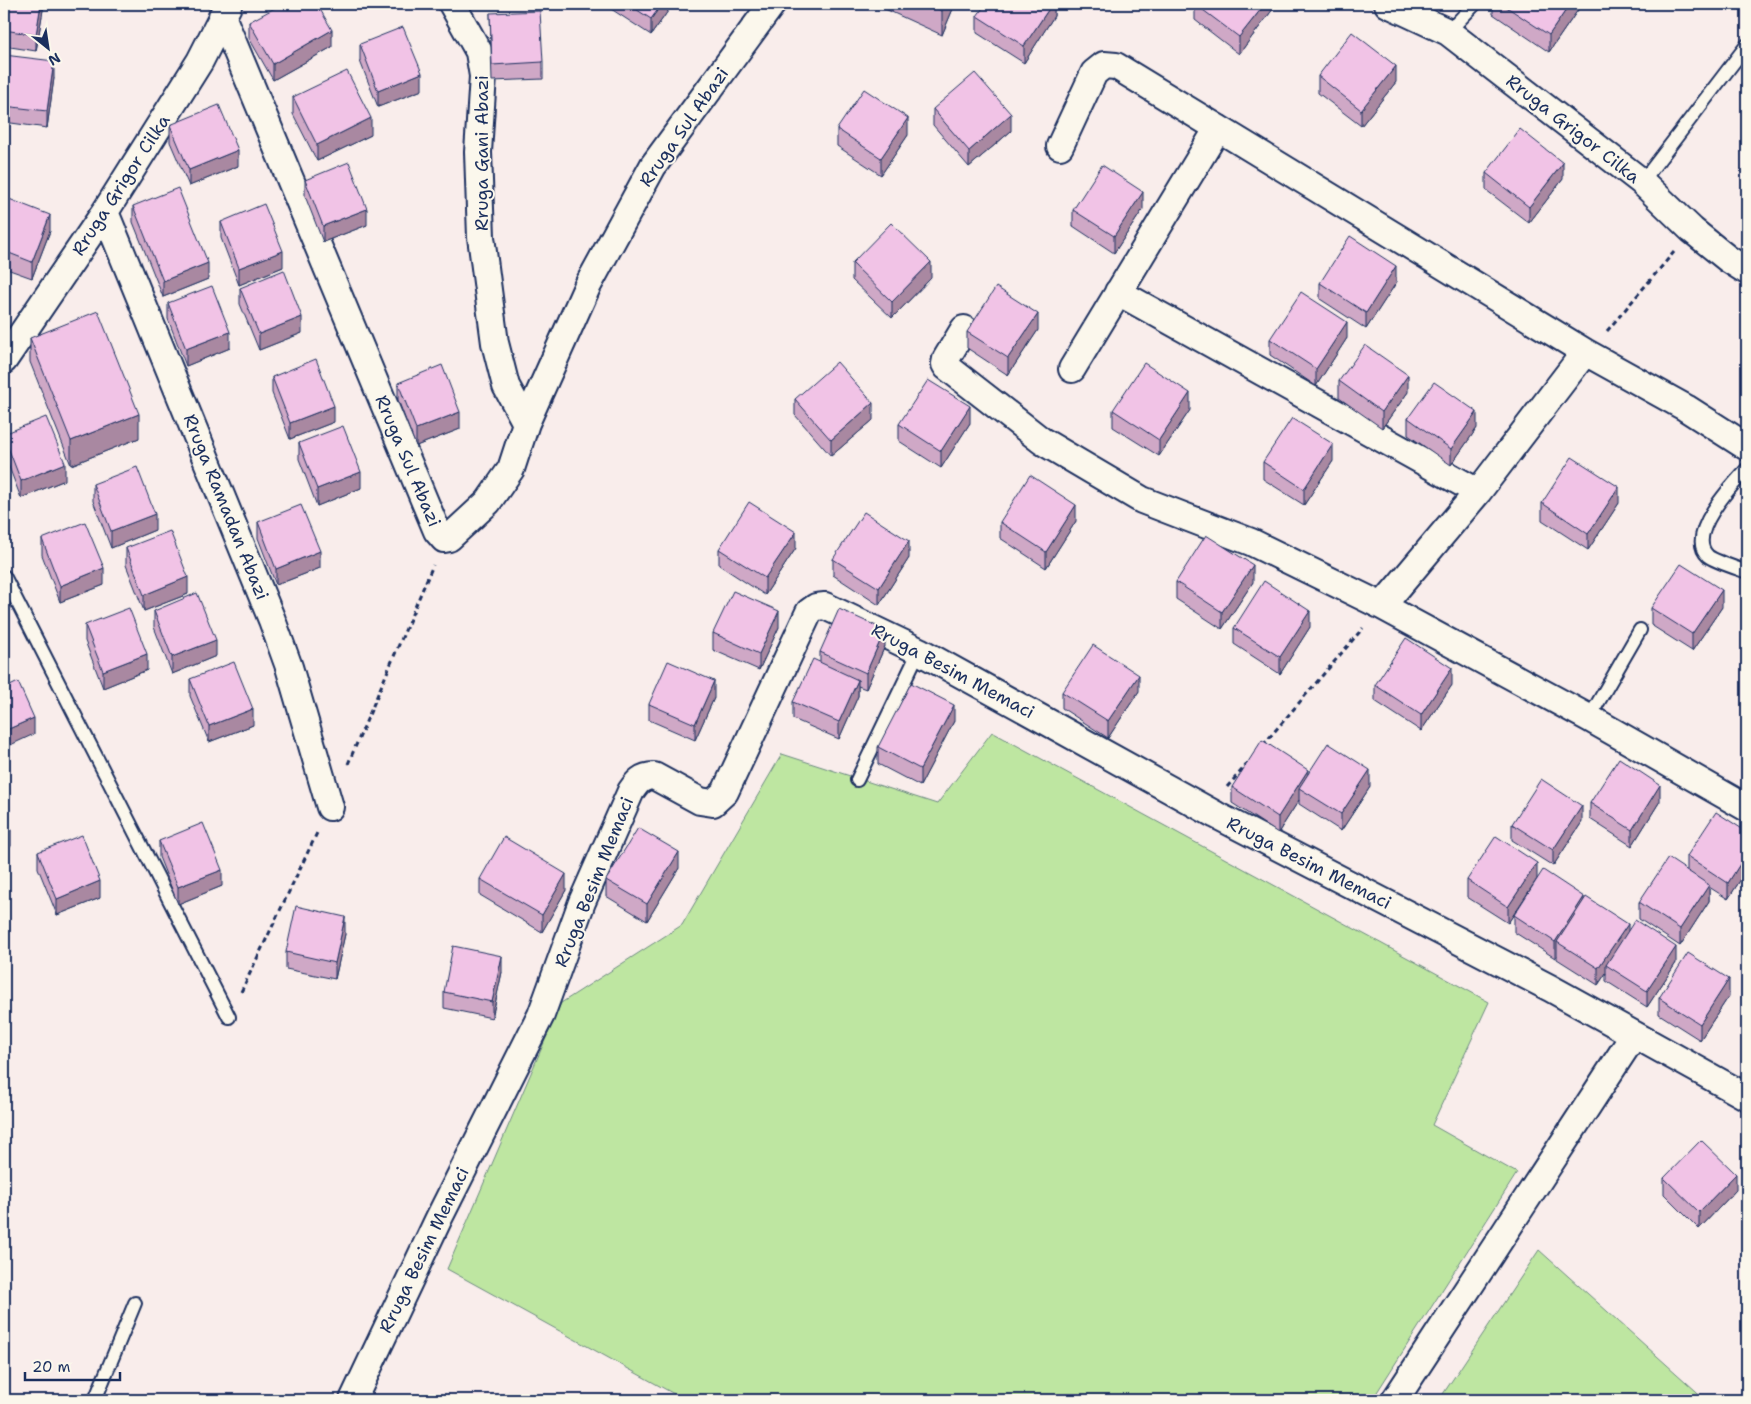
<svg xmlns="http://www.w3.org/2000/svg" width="1751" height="1404" font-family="'Shantell Sans',sans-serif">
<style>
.green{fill:#bee6a1;stroke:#6c8a80}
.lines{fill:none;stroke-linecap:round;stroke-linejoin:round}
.service-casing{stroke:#1b2f5e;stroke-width:16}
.minor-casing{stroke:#1b2f5e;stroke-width:30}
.path{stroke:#1b2f5e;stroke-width:3;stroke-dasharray:5 4;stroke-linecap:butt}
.service{stroke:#fbf7ec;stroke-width:12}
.minor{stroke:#fbf7ec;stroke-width:26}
.wall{fill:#cfa8c6;stroke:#1b2f5e}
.shaded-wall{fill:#a988a1;stroke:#1b2f5e}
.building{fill:#f1c3e6;stroke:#1b2f5e}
.labels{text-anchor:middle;stroke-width:4;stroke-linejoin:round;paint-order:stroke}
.street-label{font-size:18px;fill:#1b2f5e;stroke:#fbf7ec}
</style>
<rect width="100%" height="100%" fill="#f9edeb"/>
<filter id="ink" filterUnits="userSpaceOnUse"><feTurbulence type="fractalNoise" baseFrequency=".02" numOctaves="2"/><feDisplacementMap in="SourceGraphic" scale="10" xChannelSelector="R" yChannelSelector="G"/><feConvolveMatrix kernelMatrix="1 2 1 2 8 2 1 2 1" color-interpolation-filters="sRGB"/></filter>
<g filter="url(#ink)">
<path class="green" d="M992 732 1489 1002 1432 1125 1517 1173 1372 1400H685L447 1269 561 1003 682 925 782 754 937 804Z
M1539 1250 1706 1400H1439Z"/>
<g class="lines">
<g class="service-casing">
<path id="service" d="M1448 32 1475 4
M1642 182 1747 45
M1747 469C1732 485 1685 535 1708 556 1714 561 1739 569 1747 572
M4 576 229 1017
M1589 718 1640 630
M857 780 919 651
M95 1400 135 1303"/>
</g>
<g class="minor-casing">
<path id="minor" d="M452 4 479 52 483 76 478 152 481 237 495 343 506 386 526 423
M1388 4 1448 32 1642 182 1692 230 1728 259 1747 271
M222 16 437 531 444 539 449 538 488 502 511 469 526 423 587 287 653 166 772 4
M1060 146 1094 73 1104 65 1116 66 1585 352 1686 408 1747 447
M105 212 272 620 289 667 330 807
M1118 292 1478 492
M964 329 946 359 945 364 947 367 1042 441 1142 500 1251 542 1382 606 1589 718 1747 808
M4 360 105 212 200 61 228 6
M1072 369 1218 128
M1382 606 1478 492 1585 352
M353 1400 439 1218 541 1015 582 902 631 791C637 782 642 776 654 776L700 801 713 803 725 792 809 612 816 607 825 606 919 651 1216 815 1550 988 1747 1097
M1395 1400 1634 1035"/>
</g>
<path class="path" d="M1607 331 1674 252
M1263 745 1363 628
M348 764 433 565
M1227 787 1248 763
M241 992 317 833"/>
<use href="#service" class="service"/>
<use href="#minor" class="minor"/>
</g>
<path class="wall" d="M4 4H44L36 51 4 46Z
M605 4H673L651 35 605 5Z
M874 4H955L942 35Z
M1054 4V16L1024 63 977 33V16Z
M1195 4H1273V9L1239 54 1195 20Z
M1493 4H1582L1549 52 1493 14Z
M490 13 543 62V79L492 81Z
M249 22 332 47 273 80 249 38Z
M360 44 422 90 378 107 360 61Z
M4 55 54 78 47 128 4 122Z
M1318 76 1396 82 1361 126 1318 93Z
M293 97 371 135 317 161 293 114Z
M933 109 1011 131 969 167 933 125Z
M170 125 238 166 189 186 170 142Z
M837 129 908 135 881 175 837 146Z
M1486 173 1563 179 1529 223 1486 190Z
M305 180 367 225 323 242 305 196Z
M4 197 50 231 32 278 4 268Z
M133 206 208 279 163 297 133 222Z
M1143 209 1114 253 1073 226V210Z
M221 222 283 267 239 285 221 238Z
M852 263 931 278 892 318 852 280Z
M1320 283H1396L1366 329 1320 299Z
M240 288 302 333 259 350 240 304Z
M168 303 230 348 186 366 168 319Z
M1038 330 1008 375 967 348V332Z
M30 338 139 438 71 465 30 362Z
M1347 338 1316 386 1270 355V339Z
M272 377 334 422 290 439 272 393Z
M1339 381 1408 392 1382 428 1339 398Z
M398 383 460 429 416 446 398 400Z
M795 399 873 420 831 456 795 415Z
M1113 410H1190L1159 456 1113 427Z
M1408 418 1477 428 1451 465 1408 435Z
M970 423 941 468 899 441V424Z
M4 434 65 480 21 498 4 454Z
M299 443 361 488 317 506 299 459Z
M1333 461 1304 505 1263 479V462Z
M93 484 155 530 111 548 93 501Z
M1542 503H1619L1588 550 1542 520Z
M1076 521 1046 568 1000 538V522Z
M258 522 320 568 276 585 258 538Z
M42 539 104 585 60 602 42 555Z
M126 548 188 594 144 611 126 565Z
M796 548 765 595 719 565V549Z
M909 558 879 605 833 575V559Z
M1176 582H1253L1222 629 1176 599Z
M1722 607 1692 651 1651 625V608Z
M154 611 216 656 172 674 154 627Z
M85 625 147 670 103 688 85 641Z
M779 627 759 670 713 650V633Z
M1310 627 1280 674 1234 644V628Z
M885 646 866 689 858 686V696L839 739 793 719V702L820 662V652Z
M190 679 253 725 209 742 190 696Z
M1375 685H1452L1421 731 1375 701Z
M1139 691 1108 738 1062 708V692Z
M714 698 695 740 649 720V704Z
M954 721 920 786 878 764V747Z
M1308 774 1370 787 1341 831 1299 804V800L1278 833 1232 803V787Z
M1660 801 1632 846 1590 819V803Z
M1582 822 1553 866 1512 840V824Z
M1747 832V870L1728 899 1709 887V901L1680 946 1639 919V902L1687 870V856Z
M159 841 222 886 178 904 159 857Z
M38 852 100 898 57 915 38 868Z
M679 868 647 921 606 896V880Z
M480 879 566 890 542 932 480 895Z
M1537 879 1508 923 1467 897V880Z
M1584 900 1628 932 1676 963 1647 1007 1606 981V973L1598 985 1557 959V955L1555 958 1514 932V915Z
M345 934 335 979 286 969V952Z
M502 972 492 1018 444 1008V992Z
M1729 996 1700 1040 1659 1014V998Z
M1664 1178 1736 1190 1699 1229 1664 1194Z"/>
<path class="shaded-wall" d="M41 4H44L36 51V35Z
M662 4H673L651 35V19Z
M945 4H955L942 35V11Z
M1052 4H1054V16L1024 63V46Z
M1265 4H1273V9L1239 54V37Z
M1570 4H1582L1549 52V35Z
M332 30V47L273 80V64Z
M54 61V78L47 128V111Z
M1396 66V82L1361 126V110Z
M422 73V90L378 107V91Z
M1011 114V131L969 167V151Z
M371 118V135L317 161V145Z
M908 118V135L881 175V158Z
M238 150V166L189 186V170Z
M1563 163V179L1529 223V207Z
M1143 192V209L1114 253V236Z
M367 209V225L323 242V226Z
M50 215V231L32 278V262Z
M283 251V267L239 285V268Z
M931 262V278L892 318V302Z
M208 263V279L163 297V281Z
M1396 266V283L1366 329V313Z
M1038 314V330L1008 375V358Z
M302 317V333L259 350V334Z
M1347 322V338L1316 386V369Z
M230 332V348L186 366V349Z
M1408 375V392L1382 428V412Z
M1190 393V410L1159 456V440Z
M873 403V420L831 456V440Z
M334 406V422L290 439V423Z
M970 406V423L941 468V451Z
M460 412V429L416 446V429Z
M1477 412V428L1451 465V449Z
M139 414V438L71 465V441Z
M1333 444V461L1304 505V489Z
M65 463V480L21 498V481Z
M361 472V488L317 506V489Z
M1619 487V503L1588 550V534Z
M1076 505V521L1046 568V552Z
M155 514V530L111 548V531Z
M796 532V548L765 595V578Z
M909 541V558L879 605V588Z
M320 551V568L276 585V569Z
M1253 565V582L1222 629V612Z
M104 568V585L60 602V586Z
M188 577V594L144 611V595Z
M1722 590V607L1692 651V634Z
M779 611V627L759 670V654Z
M1310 611V627L1280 674V657Z
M885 630V646L866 689V673Z
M216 640V656L172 674V657Z
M147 654V670L103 688V671Z
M1452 668V685L1421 731V715Z
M1139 675V691L1108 738V721Z
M858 680V696L839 739V722Z
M714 681V698L695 740V724Z
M954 705V721L920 786V769Z
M253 709V725L209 742V726Z
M34 718V734L4 748V731Z
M1308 770V787L1299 788V800L1278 833V817Z
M1370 770V787L1341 831V814Z
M1660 785V801L1632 846V830Z
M1582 806V822L1553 866V850Z
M11 829V846L4 855V839Z
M679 852V868L647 921V904Z
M1747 853V870L1728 899V883Z
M1537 863V879L1508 923V907Z
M222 870V886L178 904V887Z
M566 874V890L542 932V915Z
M100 881V898L57 915V899Z
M1709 885V901L1680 946V929Z
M1584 897V914L1557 942V955L1555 958V942Z
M345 917V934L335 979V963Z
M1628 924V941L1606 965V973L1598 985V968Z
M1676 947V963L1647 1007V991Z
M502 956V972L492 1018V1002Z
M1729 979V996L1700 1040V1024Z
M1736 1174V1190L1699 1229V1212Z"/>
<path class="building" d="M4 4H41L36 35 4 30Z
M282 4H317L332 30 273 64 249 22Z
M628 4H662L651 19Z
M926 4H945L942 11Z
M986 4H1052L1024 46 977 16Z
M1195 4H1265L1239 37Z
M1502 4H1570L1549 35Z
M540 11 543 62 492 65 490 13Z
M403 27 422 73 378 91 360 44Z
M1352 32 1396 66 1361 110 1318 76Z
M4 55 54 61 47 111 4 106Z
M347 71 371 118 317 145 293 97Z
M975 73 1011 114 969 151 933 109Z
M864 89 908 118 881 158 837 129Z
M219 105 238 150 189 170 170 125Z
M1520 129 1563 163 1529 207 1486 173Z
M349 162 367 209 323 226 305 180Z
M1102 165 1143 192 1114 236 1073 210Z
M178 188 208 263 163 281 133 206Z
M4 197 50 215 32 262 4 251Z
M264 204 283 251 239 268 221 222Z
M891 223 931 262 892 302 852 263Z
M1350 236 1396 266 1366 313 1320 283Z
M284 270 302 317 259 334 240 288Z
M212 286 230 332 186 349 168 303Z
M996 287 1038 314 1008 358 967 332Z
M1301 292 1347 322 1316 369 1270 339Z
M98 311 139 414 71 441 30 338Z
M1365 345 1408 375 1382 412 1339 381Z
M316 359 334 406 290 423 272 377Z
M837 362 873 403 831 440 795 399Z
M1144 363 1190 393 1159 440 1113 410Z
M442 365 460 412 416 429 398 383Z
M928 380 970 406 941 451 899 424Z
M1434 382 1477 412 1451 449 1408 418Z
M46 417 65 463 21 481 4 437V434Z
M1292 418 1333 444 1304 489 1263 462Z
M343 426 361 472 317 489 299 443Z
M1572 457 1619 487 1588 534 1542 503Z
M137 467 155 514 111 531 93 484Z
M1030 475 1076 505 1046 552 1000 522Z
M749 502 796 532 765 578 719 549Z
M301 505 320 551 276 569 258 522Z
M864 512 909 541 879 588 833 559Z
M85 522 104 568 60 586 42 539Z
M170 531 188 577 144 595 126 548Z
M1206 535 1253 565 1222 612 1176 582Z
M1681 564 1722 590 1692 634 1651 608Z
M1264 581 1310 611 1280 657 1234 628Z
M733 591 779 611 759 654 713 633Z
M197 593 216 640 172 657 154 611Z
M129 608 147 654 103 671 85 625Z
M839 609 885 630 866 673 820 652Z
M1406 638 1452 668 1421 715 1375 685Z
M1093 645 1139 675 1108 721 1062 692Z
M813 659 858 680 839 722 793 702Z
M668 661 714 681 695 724 649 704Z
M234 662 253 709 209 726 190 679Z
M18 682 34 718 4 731V689Z
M911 683 954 705 920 769 878 747Z
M1262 740 1308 770 1278 817 1232 787Z
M1328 743 1370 770 1341 814 1299 788Z
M1619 758 1660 785 1632 830 1590 803Z
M1541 779 1582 806 1553 850 1512 824Z
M1716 812 1747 832V853L1728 883 1687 856Z
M203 823 222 870 178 887 159 841Z
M4 824 11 829 4 839Z
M638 828 679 852 647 904 606 880Z
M82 835 100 881 57 899 38 852Z
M1496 836 1537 863 1508 907 1467 880Z
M504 837 566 874 542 915 480 879Z
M1668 858 1709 885 1680 929 1639 902Z
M1543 870 1584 897 1555 942 1514 915Z
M1586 897 1628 924 1598 968 1557 942Z
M296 906 345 917 335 963 286 952Z
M1635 920 1676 947 1647 991 1606 965Z
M453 946 502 956 492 1002 444 992Z
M1688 953 1729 979 1700 1024 1659 998Z
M1701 1140 1736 1174 1699 1212 1664 1178Z"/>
</g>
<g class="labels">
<g class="street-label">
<text transform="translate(684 127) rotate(-55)" y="6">Rruga Sul Abazi</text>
<text transform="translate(1573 129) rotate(38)" y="6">Rruga Grigor Cilka</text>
<text transform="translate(482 153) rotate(-90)" y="6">Rruga Gani Abazi</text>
<text transform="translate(121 185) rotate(-57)" y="6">Rruga Grigor Cilka</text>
<text transform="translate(408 461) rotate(67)" y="6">Rruga Sul Abazi</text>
<text transform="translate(226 507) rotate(68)" y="6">Rruga Ramadan Abazi</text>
<text transform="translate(953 671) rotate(28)" y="6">Rruga Besim Memaci</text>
<text transform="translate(1309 863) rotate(27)" y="6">Rruga Besim Memaci</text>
<text transform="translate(594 882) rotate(-68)" y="6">Rruga Besim Memaci</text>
<text transform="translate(424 1250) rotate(-64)" y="6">Rruga Besim Memaci</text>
</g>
</g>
<rect width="1751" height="1404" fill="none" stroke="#fbf7ec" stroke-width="20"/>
<rect x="10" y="10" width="1731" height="1384" fill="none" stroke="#1b2f5e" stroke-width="2" filter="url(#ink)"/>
<g transform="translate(48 48) rotate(150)" stroke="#fbf7ec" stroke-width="4" paint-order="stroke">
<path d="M0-4L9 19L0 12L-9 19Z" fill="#1b2f5e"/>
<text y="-8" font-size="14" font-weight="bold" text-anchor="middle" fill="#1b2f5e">N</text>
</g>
<path d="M25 1372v8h95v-8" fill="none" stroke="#1b2f5e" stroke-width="2.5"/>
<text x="32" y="1372" font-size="15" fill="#1b2f5e" stroke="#fbf7ec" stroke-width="4" paint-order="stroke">20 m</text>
</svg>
